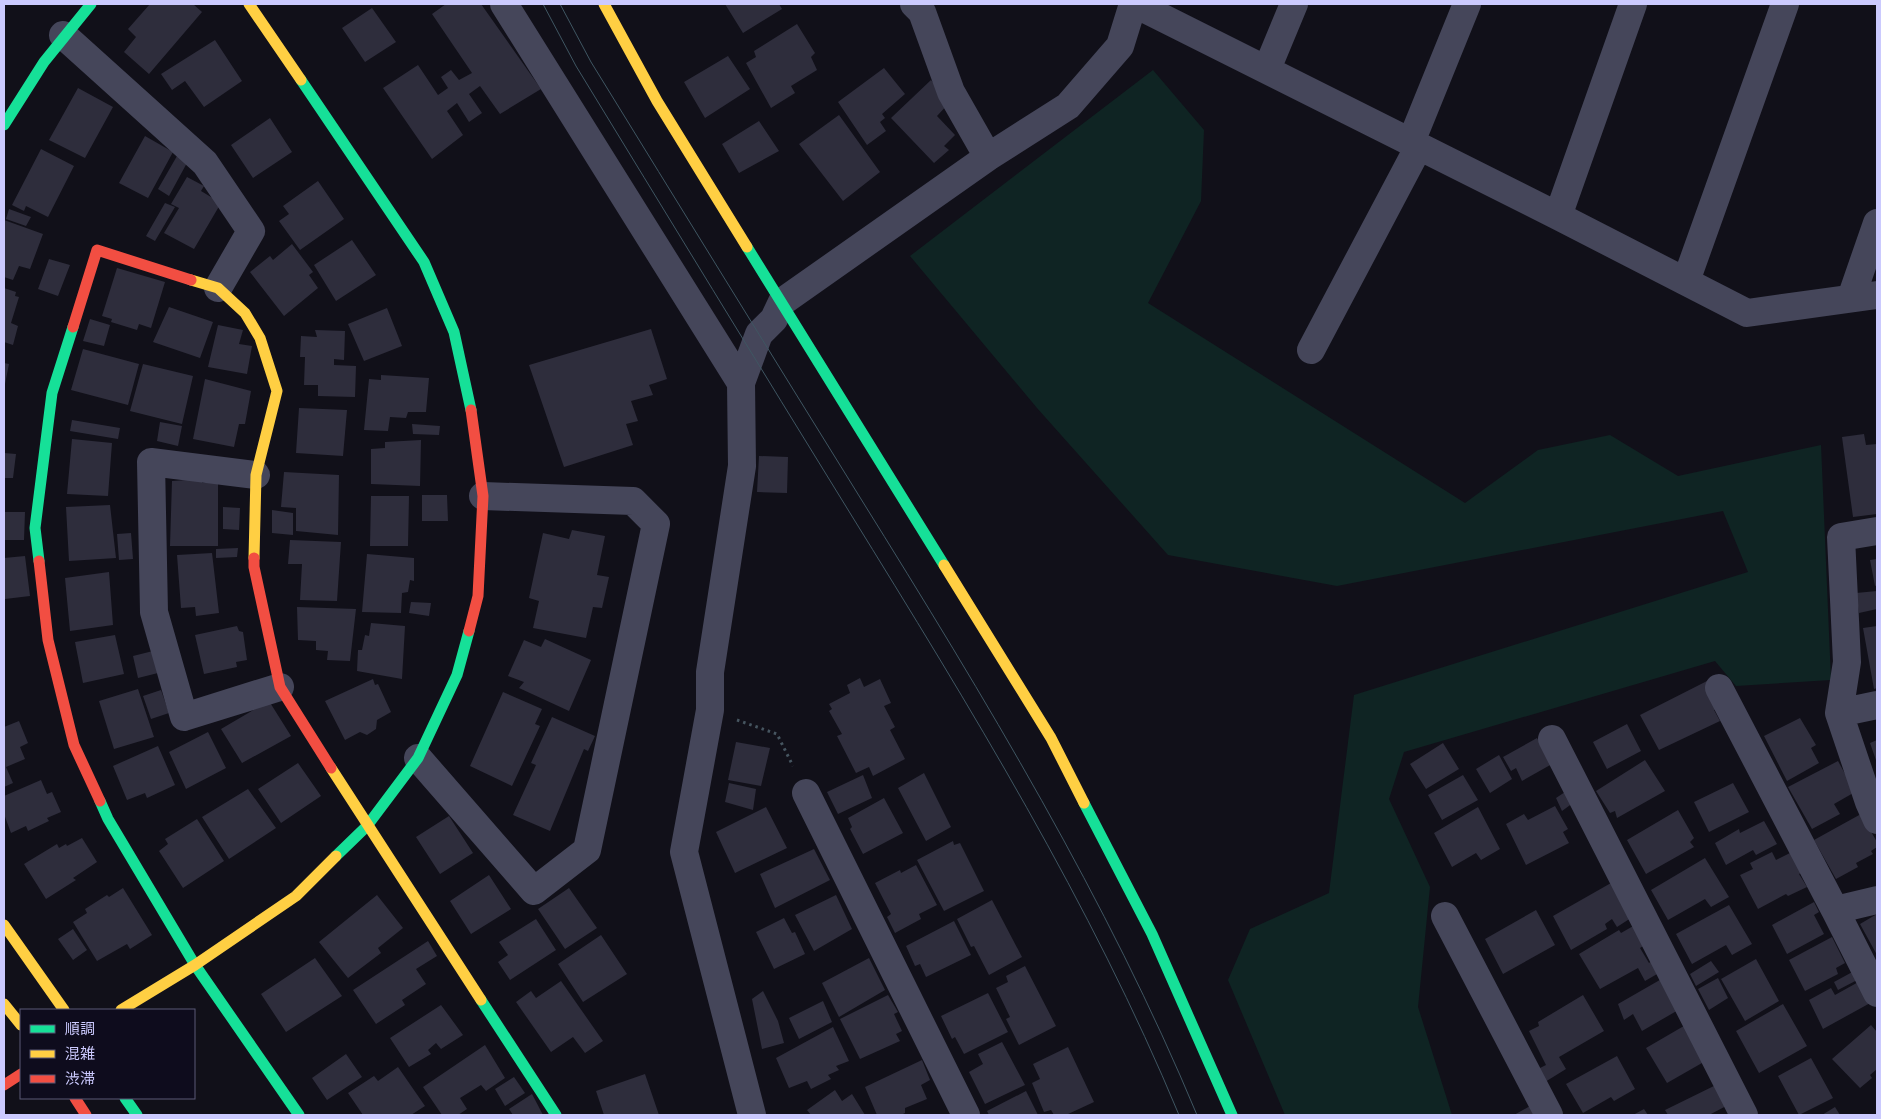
<svg xmlns="http://www.w3.org/2000/svg" width="1881" height="1119" font-family="Mulish,'Noto Sans JP',sans-serif">
<style>
.green{fill:#0f2423}
.building{fill:#2e2d3c}
.lines{fill:none;stroke-linecap:round;stroke-linejoin:round}
.path{stroke:#465560;stroke-width:3;stroke-dasharray:2.5 4;stroke-linecap:butt}
.street{stroke:#45465a;stroke-width:28}
.fast{stroke:#16e098;stroke-width:11}
.slow{stroke:#ffcf43;stroke-width:11}
.jam{stroke:#f24e42;stroke-width:11}
.tram{stroke:#3f5662;stroke-width:1}
</style>
<rect width="100%" height="100%" fill="#111019"/>
<path class="green" d="M1153 70 1204 130 1201 201 1148 303 1465 503 1538 450 1610 435 1678 476 1821 445 1831 680 1736 686 1715 661 1404 752 1389 799 1430 887 1418 1007 1452 1115H1285L1228 980 1250 929 1329 893 1354 695 1748 572 1723 511 1337 586 1168 555 1037 408 910 256Z"/>
<path class="building" d="M150 4H193L202 12 149 74 124 52 136 37 128 29Z
M446 4H481L541 89 500 114 480 86 469 94 482 113 469 122 457 103 447 111 463 135 432 159 383 88 418 65 438 95 448 88 441 77 451 70 459 80 472 73 432 14Z
M725 4H779L782 9 743 33Z
M372 8 396 42 365 62 342 28Z
M797 24 815 53 811 57 817 70 791 86 795 93 771 108 746 63 756 57 754 51Z
M215 40 242 81 204 107 185 81 172 90 161 74Z
M728 56 750 89 705 118 684 82Z
M884 68 905 94 882 114 885 118 880 122 886 131 867 145 838 102Z
M931 80 950 102 937 116 955 135 944 146 949 150 934 163 891 118Z
M78 88 113 107 85 158 49 140Z
M839 115 880 172 843 201 799 144Z
M270 118 292 152 253 178 231 145Z
M759 121 779 151 739 173 722 144Z
M145 136 173 152 148 198 119 183Z
M41 149 74 166 48 217 26 206 24 211 12 205Z
M177 156 188 161 169 196 158 189Z
M187 177 204 186 201 191 221 203 194 249 164 233 179 208 171 204Z
M318 181 344 219 300 250 279 221 289 214 283 206Z
M165 203 175 207 155 241 146 236Z
M9 209 31 217 26 226 6 219Z
M4 220 43 234 30 269 19 266 13 280 4 277Z
M352 240 376 275 336 301 314 265Z
M292 244 313 272 309 275 318 288 284 316 250 272 270 256 273 260Z
M49 259 70 265 58 296 38 289Z
M117 268 165 282 151 328 139 324 137 330 111 322 112 319 102 316Z
M4 288 16 292 15 296 19 297 11 323 18 326 13 345 4 342Z
M169 307 213 322 200 358 153 342Z
M387 308 402 346 364 361 348 324Z
M90 319 110 325 104 346 83 341Z
M218 325 243 330 239 344 252 346 247 374 208 367Z
M651 329 667 379 649 385 653 395 631 401 638 421 626 424 633 445 564 467 529 365Z
M315 330 345 331 344 360 334 359V365L356 366 355 397 318 396V385H304L305 357H300L301 336 317 337Z
M83 349 139 364 128 405 71 390Z
M4 363 9 364 5 384H4Z
M143 364 193 376 182 424 130 411Z
M381 375 429 378 426 412H408L406 418 390 417 388 431 364 430 369 379 381 380Z
M205 379 251 391 245 424H239L234 447 193 439Z
M299 408 347 410 343 456 296 453Z
M72 420 120 428 118 439 70 431Z
M160 422 182 426 178 446 157 441Z
M412 424 440 426 439 435 413 434Z
M1864 434 1866 445 1877 444V514L1853 517 1842 437Z
M72 439 112 443 108 496 67 494Z
M421 440 420 486 371 484V449L385 448V442Z
M4 453 16 454 13 478H4Z
M759 456 788 457 787 493 757 492Z
M284 472 339 475 338 535 296 531V508L281 507Z
M202 479V483H218V546H170L172 481Z
M422 495H447L448 521H422Z
M371 496H409L408 546H370Z
M110 505 116 558 69 561 66 507Z
M223 507 240 508 239 530 223 529Z
M272 510 293 513V535L272 533Z
M4 512H25L24 540H4Z
M572 530 605 536 597 575 609 577 602 608 593 607 586 638 533 628 539 601 529 598 543 533 569 539Z
M131 533 133 559 119 560 117 534Z
M290 540 341 542 337 601 300 600 302 564H288Z
M238 548 237 557 216 558V549Z
M212 553 219 613 196 616 195 607 181 608 177 555Z
M367 554 414 558V581L410 580 408 592 402 593 401 613 362 612Z
M25 556 30 596 5 599 4 558Z
M1877 559V585L1875 586 1870 560Z
M109 572 113 625 70 631 65 578Z
M1877 591V609L1859 613 1856 593Z
M411 602 431 603 429 616 409 613Z
M297 607 356 609 350 661 327 660 328 651 316 650V641L298 640Z
M371 623 405 626 402 679 357 671 358 650H362L365 635 369 636Z
M237 626 239 631 243 632 247 660 236 662 237 667 204 674 195 635Z
M1877 626V688L1874 689 1863 628Z
M115 635 124 674 83 683 75 642Z
M545 639 591 660 569 711 519 688 524 682 508 676 524 640 541 647Z
M153 651 158 673 138 678 133 656Z
M860 678 864 687 880 679 891 703 884 706 895 727 890 730 905 759 873 776 869 767 856 773 837 736 842 734 829 711 832 709 829 704 850 693 847 685Z
M373 679 375 685 378 684 391 712 377 720 376 729 367 735 360 732 345 740 325 701Z
M1709 680 1722 705 1714 710 1720 721 1659 750 1640 715Z
M138 689 154 737 114 749 99 701Z
M161 690 169 713 151 719 143 696Z
M503 692 542 709 535 724 540 726 512 786 470 766Z
M269 701 291 736 242 763 221 729Z
M552 717 595 736 588 751 584 749 550 831 513 815 536 765 531 763Z
M1800 718 1816 745 1811 748 1819 763 1787 781 1764 736Z
M19 721 28 743 20 747 25 759 6 767 13 783 4 787V727Z
M1627 724 1641 751 1607 769 1593 742Z
M208 732 226 768 186 789 169 752Z
M1537 738 1552 764 1522 781 1516 768 1511 771 1503 757Z
M1877 740V763L1870 743Z
M736 742 770 748 761 786 728 780Z
M1443 743 1459 769 1426 789 1410 764Z
M158 746 175 785 147 798 145 793 127 800 113 766Z
M1499 755 1512 779 1490 793 1476 769Z
M1645 760 1665 791 1617 818 1615 811 1610 813 1596 791Z
M1838 761 1855 792 1834 804 1840 814 1812 829 1788 787Z
M298 763 321 796 281 823 258 789Z
M924 773 951 827 926 841 898 788Z
M863 775 872 798 838 814 827 792Z
M1463 775 1478 800 1442 820 1428 795Z
M41 780 47 794 52 792 61 812 47 818 49 821 28 831 26 826 11 833 4 814V796Z
M729 783 756 789 753 810 725 802Z
M1733 783 1749 812 1709 832 1694 802Z
M1571 788 1577 800 1562 811 1556 798Z
M248 789 276 828 229 859 202 817Z
M884 798 903 833 863 854 850 829 852 827 848 818Z
M1555 806 1568 829 1563 832 1569 843 1526 865 1506 824 1524 814 1528 820Z
M766 807 787 848 735 873 716 832Z
M1478 807 1500 849 1481 860 1476 853 1452 867 1434 833Z
M1678 810 1694 838 1690 842 1694 847 1646 874 1627 840Z
M1861 814 1877 842V847L1871 851 1873 854 1856 863 1858 867 1836 879 1814 840Z
M449 816 473 853 440 874 416 837Z
M197 819 224 861 183 888 159 851 168 844 165 839Z
M1764 821 1777 844 1756 855 1753 850 1726 865 1715 843 1739 829 1740 833Z
M82 838 97 862 73 878 76 880 46 899 24 864 57 844 59 848 66 844 67 846Z
M953 841 954 845 960 843 984 891 944 911 917 860Z
M814 849 830 880 775 908 760 874Z
M1772 852 1776 860 1792 852 1803 872 1799 874 1807 887 1788 896 1786 894 1758 909 1740 875 1753 869 1750 863Z
M1705 858 1729 897 1711 907 1705 899 1668 920 1651 890Z
M916 865 937 905 919 914 921 919 895 933 887 917 891 914 875 883 900 870 901 873Z
M489 875 511 909 471 934 450 901Z
M1611 883 1634 916 1617 927 1612 919 1605 924 1607 929 1571 950 1553 916Z
M123 888 152 935 130 949 127 944 97 961 73 922 87 913 85 909 107 895 109 897Z
M569 888 597 928 565 949 538 909Z
M377 895 403 928 378 948 381 953 348 978 319 942Z
M836 895 852 929 814 951 795 915Z
M992 900 1022 957 989 975 974 946 971 947 957 919Z
M1814 902 1819 912 1814 915 1824 934 1787 954 1772 925Z
M1729 905 1752 944 1732 955 1726 945 1692 964 1676 934Z
M1536 910 1555 945 1503 974 1485 939Z
M1877 914V955L1860 924Z
M784 918 792 933 795 932 805 954 774 969 756 932Z
M536 919 556 950 510 980 498 962 508 955 499 942Z
M954 921 971 955 926 977 920 964 915 966 906 946Z
M1635 925 1646 944 1640 948 1649 963 1657 957 1664 970 1645 981 1638 968 1600 989 1579 954 1619 930 1621 933Z
M73 929 87 950 73 960 58 939Z
M601 935 627 974 583 1002 558 964Z
M1832 937 1845 963 1836 968 1838 974 1805 991 1789 960Z
M428 941 437 956 416 969 426 984 402 1000 405 1005 376 1024 353 990Z
M315 958 342 996 286 1032 261 994Z
M869 958 885 990 839 1017 822 983Z
M1756 959 1779 1001 1745 1021 1721 979Z
M1711 961 1719 972 1696 986 1690 974Z
M1025 966 1056 1026 1019 1045 1006 1019 1010 1017 996 988 1008 982 1006 976Z
M1856 970 1861 978 1838 990 1834 982Z
M1665 977 1680 1009 1642 1031 1633 1014 1624 1020 1618 1004Z
M1718 978 1728 998 1709 1010 1698 989Z
M1862 980 1872 1002 1823 1029 1809 1000 1831 988 1835 995Z
M561 981 603 1041 585 1053 573 1037 551 1052 516 1002 531 991 536 998Z
M763 991 778 1021 784 1043 762 1049 752 999Z
M988 993 1008 1032 964 1054 955 1037 952 1039 941 1016Z
M888 995 898 1012 894 1014 902 1031 896 1034 900 1041 860 1059 840 1019Z
M1583 995 1604 1031 1559 1057 1566 1069 1545 1082 1538 1069 1546 1065 1529 1031 1539 1026 1538 1022Z
M823 1001 832 1022 799 1039 789 1018Z
M1783 1004 1807 1046 1759 1073 1736 1031Z
M441 1005 463 1035 441 1049 436 1043 428 1050 431 1054 409 1067 390 1038Z
M1689 1023 1709 1059 1667 1083 1646 1048Z
M1871 1025 1877 1032V1069L1870 1075 1872 1078 1860 1088 1832 1059Z
M833 1027 849 1061 836 1066 839 1070 828 1075 831 1079 811 1089 807 1081 789 1088 776 1058Z
M1002 1042 1025 1085 985 1104 969 1072 983 1064 978 1054Z
M485 1045 505 1078 486 1091 481 1085 460 1098 467 1109 458 1115H442L423 1087Z
M1068 1047 1094 1102 1066 1115H1054L1051 1110 1044 1112 1032 1083 1040 1079 1033 1064Z
M346 1054 362 1077 327 1100 312 1078Z
M1617 1056 1635 1089 1614 1101 1611 1097 1583 1113 1566 1084Z
M1811 1058 1833 1098 1799 1115 1778 1076Z
M922 1060 930 1080 921 1085 927 1099 905 1108V1113L901 1115H877L865 1087Z
M398 1067 425 1106 411 1115H363L348 1093 374 1076 378 1081Z
M645 1074 659 1115H604L596 1091Z
M514 1077 525 1093 505 1106 495 1089Z
M1720 1083 1730 1104 1709 1115H1668L1665 1110Z
M835 1090 842 1101 852 1094 865 1115H811L807 1110Z
M1026 1091 1038 1115H989L987 1111Z
M532 1094 543 1115H513L509 1109Z
M1530 1106 1535 1115H1514Z
M1835 1107 1840 1115H1822Z
M1644 1109 1648 1115H1633Z"/>
<g class="lines">
<path class="path" d="M737 720 777 734 793 766"/>
<path class="street" d="M504 4 741 383
M914 4 922 12 951 92 988 157
M1135 4 1558 216 1747 313 1877 295
M63 35 205 163 251 231 218 288
M1267 69 1294 4
M1411 142 1467 4
M1558 216 1633 4
M1686 281 1785 4
M1851 298 1877 223
M1311 350 1419 146
M256 475 151 462 154 612 184 717 280 687
M1877 531 1841 537 1847 662 1839 713 1869 802 1877 820
M1719 688 1835 910
M1839 713 1877 705
M1552 739 1744 1115
M418 758 534 891 587 850 656 524 633 501 483 496
M806 793 966 1115
M1877 900 1835 910 1877 993
M1445 916 1549 1115
M752 1115 684 852 710 710V672L742 466 741 383 759 334 774 319 782 302 988 157 1068 106 1120 46 1133 4"/>
<path class="fast" d="M301 80 424 262 454 332 471 410
M4 125 44 62 91 4
M747 247 944 565
M39 561 35 528 52 393 73 327
M100 801 108 819 195 965 299 1115
M1084 803 1152 934 1232 1115
M336 856 367 826 418 758 457 675 469 631
M481 1000 556 1115
M125 1098 137 1115"/>
<path class="slow" d="M249 4 301 80
M604 4 657 101 747 247
M191 280 218 288 245 313 260 338 277 391 256 475 254 558
M944 565 1051 738 1084 803
M331 768 481 1000
M4 925 64 1010
M4 1004 21 1025
M121 1010 195 965 296 896 336 856"/>
<path class="jam" d="M73 327 97 250 191 280
M254 558V567L280 687 331 768
M39 561 48 640 74 745 100 801
M469 631 478 596 483 496 471 410
M4 1085 21 1074
M75 1098 86 1115"/>
<path class="tram" d="M543 4 576 66C667 215 758 364 850 513 970 707 1091 903 1179 1115
M560 4 591 62C681 208 771 354 861 499 985 698 1107 899 1197 1115"/>
</g>
<rect width="1881" height="1119" fill="none" stroke="#cbcafe" stroke-width="10"/>
<rect x="20" y="1009" width="175" height="90" fill="#0e0c1d" stroke="#5a5877"/>
<rect x="30" y="1025" width="25" height="8" fill="#16e098" stroke="#5a5877"/>
<text x="65" y="1034" font-size="15" fill="#cbcafe">順調</text>
<rect x="30" y="1050" width="25" height="8" fill="#ffcf43" stroke="#5a5877"/>
<text x="65" y="1059" font-size="15" fill="#cbcafe">混雑</text>
<rect x="30" y="1075" width="25" height="8" fill="#f24e42" stroke="#5a5877"/>
<text x="65" y="1084" font-size="15" fill="#cbcafe">渋滞</text>
</svg>
